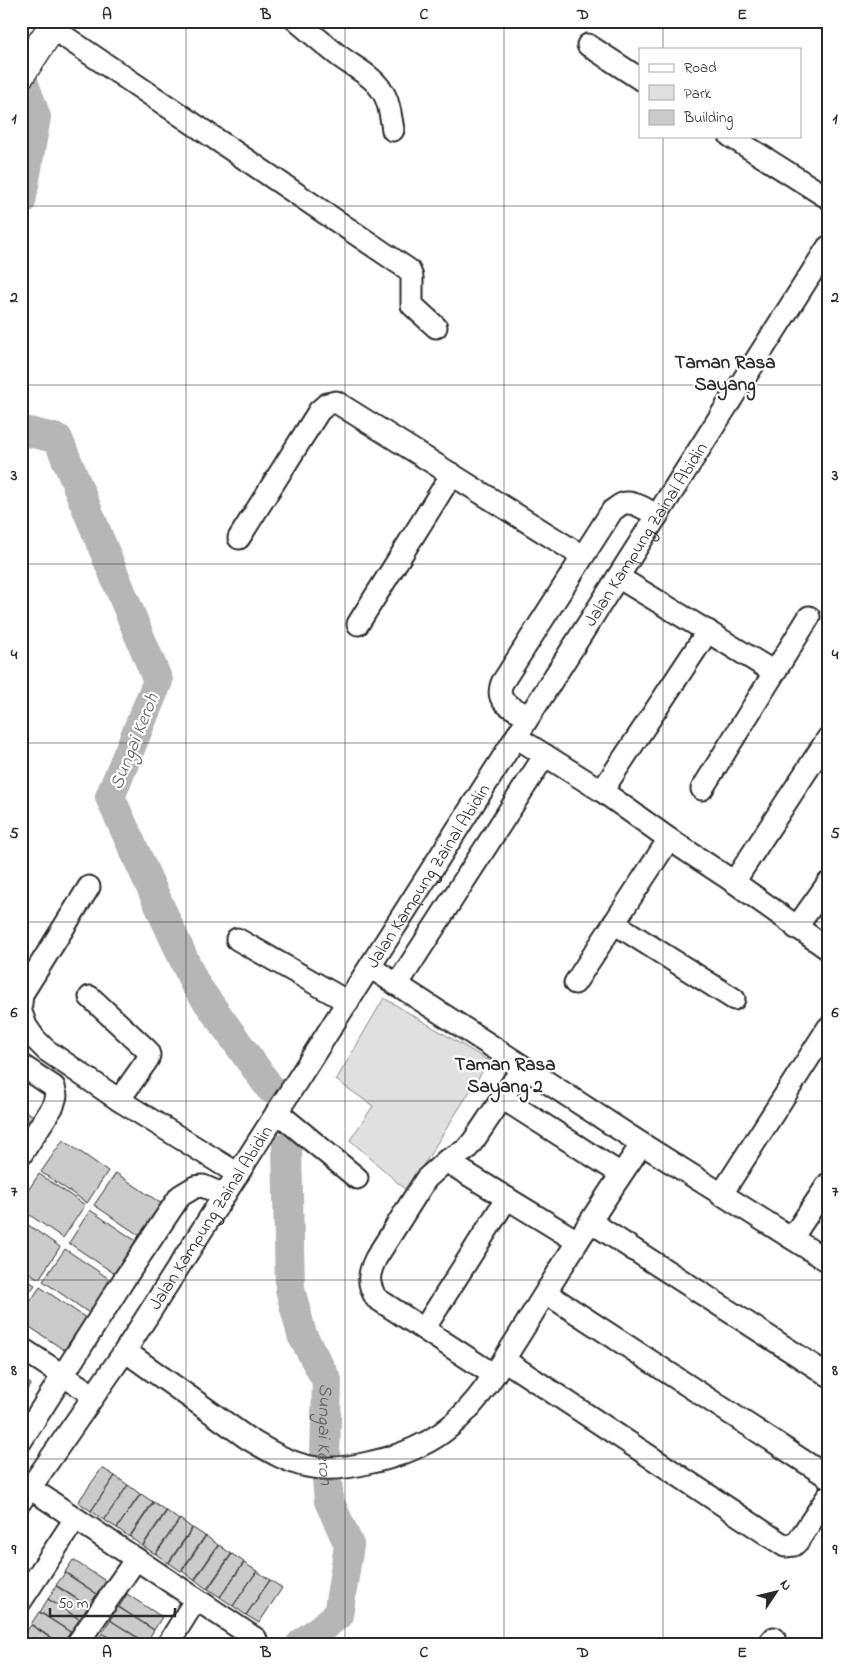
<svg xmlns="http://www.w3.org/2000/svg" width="849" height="1665" font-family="'Indie Flower',sans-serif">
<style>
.green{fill:#e0e0e0;stroke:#868686}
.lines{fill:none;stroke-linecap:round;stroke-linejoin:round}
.river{stroke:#b6b6b6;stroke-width:30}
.building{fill:#cbcbcb;stroke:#2b2b2b}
.minor-casing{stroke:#2b2b2b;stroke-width:25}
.major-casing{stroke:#2b2b2b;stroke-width:31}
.minor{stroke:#fff;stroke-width:21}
.major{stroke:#fff;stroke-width:28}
.grid{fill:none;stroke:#2b2b2b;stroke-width:1;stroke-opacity:0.55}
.labels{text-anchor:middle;stroke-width:4.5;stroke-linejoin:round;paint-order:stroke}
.street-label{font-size:18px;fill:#2b2b2b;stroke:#fff}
.neighbourhood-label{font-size:19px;font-weight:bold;fill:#2b2b2b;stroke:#fff}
.water-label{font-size:19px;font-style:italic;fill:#5c5c5c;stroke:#fff}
.neatline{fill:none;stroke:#2b2b2b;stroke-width:2}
.grid-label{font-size:16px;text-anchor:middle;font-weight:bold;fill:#2b2b2b}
</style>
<rect width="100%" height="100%" fill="#fff"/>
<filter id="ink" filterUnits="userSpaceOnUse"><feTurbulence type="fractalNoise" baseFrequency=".02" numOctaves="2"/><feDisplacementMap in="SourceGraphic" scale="10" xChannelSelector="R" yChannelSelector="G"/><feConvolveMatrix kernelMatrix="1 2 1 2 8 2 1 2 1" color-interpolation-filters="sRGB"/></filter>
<g filter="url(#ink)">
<path class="green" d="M384 998 489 1061 407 1191 350 1140 373 1106 336 1080Z"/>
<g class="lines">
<g class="river">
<path d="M21 76 36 117 21 202"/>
<path d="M21 430 58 439 158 681 110 797 195 984 270 1088"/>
<path id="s1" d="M287 1147 290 1289 302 1335 327 1381 325 1458 329 1501 349 1545 338 1615 301 1644"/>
</g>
</g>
<path class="building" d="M21 1108 35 1117 21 1137Z
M63 1140 108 1171 87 1203 41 1172Z
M116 1173 162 1204 140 1236 94 1205Z
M39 1174 85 1205 63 1238 21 1209V1201Z
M90 1210 136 1241 115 1274 69 1243Z
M21 1220 60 1247 39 1279 21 1267Z
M65 1249 111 1280 89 1313 43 1281Z
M21 1276 35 1285 21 1305Z
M40 1287 86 1318 64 1350 21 1321V1315Z
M21 1378 31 1384 21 1398Z
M102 1468 115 1476 91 1511 78 1502Z
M115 1476 128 1485 104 1520 91 1511Z
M128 1485 140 1494 117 1528 104 1520Z
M141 1494 153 1502 129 1537 117 1528Z
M154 1502 166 1511 142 1546 130 1537Z
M167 1511 179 1520 155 1554 143 1546Z
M180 1519 192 1528 168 1563 156 1554Z
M193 1528 205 1536 181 1571 169 1563Z
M206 1536 218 1545 194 1580 182 1571Z
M219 1545 231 1554 207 1589 195 1580Z
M232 1554 244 1562 220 1597 208 1589Z
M73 1560 109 1583 100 1596 65 1572Z
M244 1563 257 1571 233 1606 220 1597Z
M257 1571 270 1580 246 1615 233 1606Z
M65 1573 100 1596 92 1609 56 1585Z
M270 1580 282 1588 259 1623 246 1615Z
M56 1586 92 1609 84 1622 48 1599Z
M127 1594 162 1617 154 1630 119 1607Z
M48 1599 84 1622 75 1635 40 1612Z
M118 1607 154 1630 146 1643 110 1620Z
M39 1612 75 1635 69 1644H60L31 1624Z
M110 1620 146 1643V1644H119L102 1633Z
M31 1625 59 1644H32L22 1637Z
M102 1633 118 1644H95Z"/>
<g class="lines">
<g class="minor-casing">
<g id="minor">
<path d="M297 21C311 33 325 45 339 56 355 68 376 77 385 96 390 106 391 119 393 130"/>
<path d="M52 28 409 270 412 277V305L436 327"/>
<path d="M588 45 640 79"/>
<path d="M730 136 828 198"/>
<path d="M239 538 319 411 327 404 336 402 582 556"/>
<path d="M618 577 774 672"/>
<path d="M358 624 452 474"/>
<path d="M529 716C514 708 494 704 502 683L612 511C616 508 621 503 626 503 636 502 649 511 657 516"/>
<path d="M516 737 602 791 669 839 734 882 828 949"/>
<path d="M702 789 809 617"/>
<path d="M602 791 708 631"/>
<path d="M734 882 828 738"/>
<path d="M614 923 734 999"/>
<path d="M796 928 828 883"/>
<path d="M237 939 348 1002"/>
<path d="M370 967 642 1144 828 1261"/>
<path d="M575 983 669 839"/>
<path d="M397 985 545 755"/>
<path d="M90 997 147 1050 149 1055 148 1059 119 1100"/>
<path d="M21 1004 22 994 89 887"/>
<path d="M21 1012 26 1026 35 1039 46 1050 119 1100 238 1174"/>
<path d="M21 1065 54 1087 56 1096 53 1106 21 1155"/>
<path d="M502 1098 621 1174"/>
<path d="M277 1112 357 1178"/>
<path d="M446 1161 577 1241"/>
<path d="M721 1195 828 1028"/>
<path d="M591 1222 828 1375"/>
<path d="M792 1238 828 1184"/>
<path d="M546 1293 828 1477"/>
<path d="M424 1329 507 1198"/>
<path d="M21 1348 93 1395"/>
<path d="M125 1351 247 1438C295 1467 317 1476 372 1462 392 1458 411 1451 429 1441 467 1420 491 1381 513 1345 526 1325 538 1304 551 1284 580 1237 610 1190 642 1144"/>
<path d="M504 1360 785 1546 794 1545 798 1541 828 1496"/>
<path d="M494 1375 376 1298C367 1283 368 1274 376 1258L426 1179 446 1161 466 1150 474 1140 523 1067"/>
<path d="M21 1441 123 1281 180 1196 195 1187 203 1186 224 1195"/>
<path d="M30 1488 256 1639"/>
<path id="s2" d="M21 1501 125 1351 828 247"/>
<path d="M21 1601 75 1519"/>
<path d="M77 1644 136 1559"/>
<path d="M168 1644 196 1599"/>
<path d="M769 1644 774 1638"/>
</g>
</g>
<g class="major-casing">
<path id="major" d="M21 74 56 21"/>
</g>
<use href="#minor" class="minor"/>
<use href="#major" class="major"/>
</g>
</g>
<path class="grid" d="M186 21V1644M345 21V1644M504 21V1644M663 21V49M663 136V1644M21 206H828M21 385H828M21 564H828M21 743H828M21 922H828M21 1101H828M21 1280H828M21 1459H828"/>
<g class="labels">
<g class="street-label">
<text dy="6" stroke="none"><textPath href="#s2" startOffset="1151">Jalan Kampung Zainal Abidin</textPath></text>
<text dy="6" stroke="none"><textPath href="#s2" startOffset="746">Jalan Kampung Zainal Abidin</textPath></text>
<text dy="6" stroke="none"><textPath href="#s2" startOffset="341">Jalan Kampung Zainal Abidin</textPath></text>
</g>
<g class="neighbourhood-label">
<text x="725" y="368">Taman Rasa<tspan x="725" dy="22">Sayang</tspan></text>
<text x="505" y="1070">Taman Rasa<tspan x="505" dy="22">Sayang 2</tspan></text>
</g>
<g class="water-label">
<text transform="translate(133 741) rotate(-68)" y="7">Sungai Keroh</text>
<text dy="7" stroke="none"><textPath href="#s1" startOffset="295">Sungai Keroh</textPath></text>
</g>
</g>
<rect width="849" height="1665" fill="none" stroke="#fff" stroke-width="55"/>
<rect x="639" y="48" width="162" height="90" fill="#ffffff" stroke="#aaaaaa"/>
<rect x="649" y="64" width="25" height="8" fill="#ffffff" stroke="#aaaaaa"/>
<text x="684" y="72" font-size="15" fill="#2b2b2b">Road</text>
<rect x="649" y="85" width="25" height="15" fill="#e0e0e0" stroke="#aaaaaa"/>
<text x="684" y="98" font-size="15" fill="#2b2b2b">Park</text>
<rect x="649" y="110" width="25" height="15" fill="#cbcbcb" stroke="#aaaaaa"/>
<text x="684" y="122" font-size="15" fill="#2b2b2b">Building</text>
<g transform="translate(776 1592) rotate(55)" stroke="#ffffff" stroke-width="4" paint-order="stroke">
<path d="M0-4L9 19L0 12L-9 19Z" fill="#2b2b2b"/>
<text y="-8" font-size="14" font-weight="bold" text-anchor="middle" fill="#2b2b2b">N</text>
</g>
<path d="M50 1608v8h125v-8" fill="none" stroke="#2b2b2b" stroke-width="2.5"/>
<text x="58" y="1608" font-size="15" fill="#2b2b2b" stroke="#ffffff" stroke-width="4" paint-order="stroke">50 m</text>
<rect x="28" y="28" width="794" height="1610" class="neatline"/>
<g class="grid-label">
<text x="107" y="19">A</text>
<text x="266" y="19">B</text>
<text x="424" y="19">C</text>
<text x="583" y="19">D</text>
<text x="742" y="19">E</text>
<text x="14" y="123">1</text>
<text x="835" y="123">1</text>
<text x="14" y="302">2</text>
<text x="835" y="302">2</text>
<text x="14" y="480">3</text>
<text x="835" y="480">3</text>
<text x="14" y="659">4</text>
<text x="835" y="659">4</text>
<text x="14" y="838">5</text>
<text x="835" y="838">5</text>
<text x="14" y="1017">6</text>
<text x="835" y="1017">6</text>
<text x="14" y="1196">7</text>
<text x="835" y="1196">7</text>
<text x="14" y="1375">8</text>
<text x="835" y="1375">8</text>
<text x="14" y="1554">9</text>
<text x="835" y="1554">9</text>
<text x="107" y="1657">A</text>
<text x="266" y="1657">B</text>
<text x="424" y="1657">C</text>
<text x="583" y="1657">D</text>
<text x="742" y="1657">E</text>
</g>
</svg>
